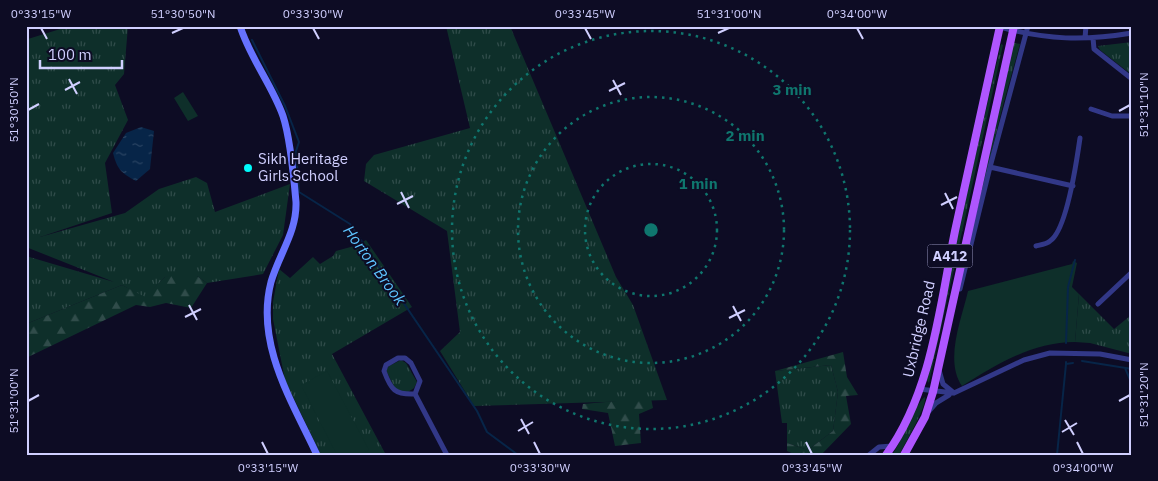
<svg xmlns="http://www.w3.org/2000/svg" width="1158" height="481" font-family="'IBM Plex Sans',sans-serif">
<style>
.grass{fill:url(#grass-tufts)}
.forest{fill:url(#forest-firs)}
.garden{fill:#0e2f2a}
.water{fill:url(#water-ripples)}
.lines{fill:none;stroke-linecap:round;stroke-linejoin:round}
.stream{stroke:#072548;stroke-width:2}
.street{stroke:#323888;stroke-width:5}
.secondary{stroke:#6672ff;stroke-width:7}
.primary{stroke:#af56ff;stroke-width:8}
.ticks{fill:none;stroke:#d0cfff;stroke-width:2}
.ring{fill:none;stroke:#0f766e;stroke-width:2.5;stroke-dasharray:2.5 5}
.poi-dot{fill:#00fafa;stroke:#0d0c24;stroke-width:2}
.labels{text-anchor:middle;stroke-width:4;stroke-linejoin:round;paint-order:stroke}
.shield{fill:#0d0c24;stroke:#9694bd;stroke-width:1}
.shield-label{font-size:14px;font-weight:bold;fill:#d0cfff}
.poi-label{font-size:15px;fill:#d0cfff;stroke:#0d0c24;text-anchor:start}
.street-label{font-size:15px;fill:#d0cfff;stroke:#0d0c24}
.water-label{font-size:16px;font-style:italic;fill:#5dc4ff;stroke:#0d0c24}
.centre{fill:#0f766e;stroke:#0d0c24;stroke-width:2.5}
.ring-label{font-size:15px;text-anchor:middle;font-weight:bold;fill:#0f766e;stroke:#0d0c24;stroke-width:4;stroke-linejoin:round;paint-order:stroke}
.neatline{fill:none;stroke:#d0cfff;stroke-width:2}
.ticks-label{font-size:12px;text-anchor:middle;fill:#d0cfff}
</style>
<defs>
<pattern id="grass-tufts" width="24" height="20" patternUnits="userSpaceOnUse" patternTransform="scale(1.25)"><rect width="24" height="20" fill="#0e2f2a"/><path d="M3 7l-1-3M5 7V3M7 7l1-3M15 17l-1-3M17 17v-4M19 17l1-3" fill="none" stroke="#304c4a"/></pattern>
<pattern id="forest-firs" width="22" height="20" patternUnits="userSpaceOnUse" patternTransform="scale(1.25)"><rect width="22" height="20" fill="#0e2f2a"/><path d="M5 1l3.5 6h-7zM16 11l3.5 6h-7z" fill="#304c4a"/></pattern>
<pattern id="water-ripples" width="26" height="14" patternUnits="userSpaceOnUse" patternTransform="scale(1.25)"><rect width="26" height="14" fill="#072548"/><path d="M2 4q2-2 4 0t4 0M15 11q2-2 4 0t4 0" fill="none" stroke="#2a4463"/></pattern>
</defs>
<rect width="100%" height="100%" fill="#0d0c24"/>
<path class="grass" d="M70 26H128L124 74 115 85 128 120 105 163 112 213 40 237 125 213 159 189 196 177 207 183 215 212 290 184 283 235 263 274 207 283 197 276 165 277 145 298 122 285 26 324V256L114 282 26 247V58L28 39Z
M446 26H510L616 277 633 305 667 400 474 406 440 351 460 332 447 231 364 181 366 164 374 155 470 128Z
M1010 42 1020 44 1003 105 962 274Z
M1132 42V75L1100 50 1098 46Z
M1001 44 1003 45 929 383 925 377Z
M366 240 412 307 332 354 386 455H321L285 380 273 319V302L279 269 290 278 313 257 320 264 333 256 336 251 358 245Z
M1079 294 1114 329 1130 316 1132 317V354L1090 343 1075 342Z
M401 360 406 363 417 382 414 388 405 394 396 391 386 370 389 366Z
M831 365 838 392 833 431 808 450 787 443V423H782L775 371Z
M925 397C927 406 905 444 899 455H892C902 442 916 402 925 397Z"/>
<path class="forest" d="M180 273 197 276 207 283 191 308 166 303 150 307 136 305 26 358V324L122 285 145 297 165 277Z
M843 352 847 377 858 395 846 396 851 424 821 455H796L787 451V443L808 450 833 431 838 392 831 365 775 371Z
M651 398 653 408 639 414 641 443 615 446 608 413 582 409 583 404Z"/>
<path class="garden" d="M183 92 198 116 188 121 174 98Z
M1073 261 1077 263 1072 287 1079 294 1075 342C1033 342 997 364 962 386 944 360 962 318 968 291L1072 264Z
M327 371 369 450 361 455H337L301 385Z"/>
<path class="water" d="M141 127 154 131 150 169 136 181C121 173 117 169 113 153L126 133Z"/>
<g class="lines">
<path class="stream" d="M252 40 285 106 299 142 296 151 299 192 350 224 477 411 487 432 518 455
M1066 343 1068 287 1075 260
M1082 361 1132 369
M1066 362V364L1073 363
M1125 368 1132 384
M1057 455 1066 364"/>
<path class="street" d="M1000 27C1047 40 1084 41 1132 33
M1085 38 1086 26
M1093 38 1094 49 1132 79
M1091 109 1112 116H1132
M990 167 1073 186
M1036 246C1040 245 1047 244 1050 241 1067 230 1077 159 1080 138
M960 289 990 167 1028 26
M1098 304 1132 272
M939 370 943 384 954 393
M919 389 954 393 1024 360 1050 353 1100 354 1132 360
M415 394C395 395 391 390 384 371L386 365 398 358H405L411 363 420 381 415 394 447 455
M929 411 936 403 949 395
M869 455 879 447 892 446"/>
<path class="secondary" d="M240 26C250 58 272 85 283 116 290 137 294 179 296 202 297 232 279 254 271 282 255 344 292 401 317 455"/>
<path class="primary" d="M886 455C932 392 940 305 955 231 970 162 985 94 1000 26
M904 455 925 417 933 392 1014 26"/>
</g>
<path class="ticks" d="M41 28 47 39M313 28 319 39M585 28 591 39M857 28 863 39M172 33 183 28M718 33 729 28M69 79 77 94M613 80 621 95M65 90 80 82M609 91 625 83M28 110 39 104M1119 111 1130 105M401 192 409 208M945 193 953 209M397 204 413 196M941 205 957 197M189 305 197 320M733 306 741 321M185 317 201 309M729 318 745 310M28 401 39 395M1119 401 1130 395M521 419 529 434M1065 420 1074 435M518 431 533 422M1062 432 1077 423M262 442 268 454M534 442 540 454M806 442 812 454M1077 442 1083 454"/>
<g class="ring">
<circle cx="651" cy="230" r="66"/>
<circle cx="651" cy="230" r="133"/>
<circle cx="651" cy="230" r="199"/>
</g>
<circle class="poi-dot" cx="248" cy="168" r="5"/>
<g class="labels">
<rect class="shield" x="927.5" y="244.5" width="45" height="23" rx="4"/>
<g class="shield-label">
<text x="950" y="261">A412</text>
</g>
<g class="poi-label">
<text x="258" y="164">Sikh Heritage<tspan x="258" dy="17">Girls School</tspan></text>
</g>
<g class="street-label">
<text transform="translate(919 329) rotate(-77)" y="5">Uxbridge Road</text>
</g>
<g class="water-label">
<text transform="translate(375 265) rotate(54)" y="6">Horton Brook</text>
</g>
</g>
<circle cx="651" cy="230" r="8" class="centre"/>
<g class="ring-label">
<text x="792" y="95">3 min</text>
<text x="745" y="141">2 min</text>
<text x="698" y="189">1 min</text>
</g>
<rect width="1158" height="481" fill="none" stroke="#0d0c24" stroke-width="55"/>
<path d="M40 60v8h82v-8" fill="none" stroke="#d0cfff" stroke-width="2.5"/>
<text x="48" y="60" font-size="15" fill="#d0cfff" stroke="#0d0c24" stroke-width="4" paint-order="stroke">100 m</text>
<rect x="28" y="28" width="1102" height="426" class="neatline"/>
<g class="ticks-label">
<text x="41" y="18">0°33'15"W</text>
<text x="183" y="18">51°30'50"N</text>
<text x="313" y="18">0°33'30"W</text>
<text x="585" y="18">0°33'45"W</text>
<text x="729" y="18">51°31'00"N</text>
<text x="857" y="18">0°34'00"W</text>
<text transform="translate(1144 105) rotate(-90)" y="4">51°31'10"N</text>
<text transform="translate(14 110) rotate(-90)" y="4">51°30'50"N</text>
<text transform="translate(1144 395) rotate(-90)" y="4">51°31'20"N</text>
<text transform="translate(14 401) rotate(-90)" y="4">51°31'00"N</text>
<text x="268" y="472">0°33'15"W</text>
<text x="540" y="472">0°33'30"W</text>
<text x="812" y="472">0°33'45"W</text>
<text x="1083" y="472">0°34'00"W</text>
</g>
</svg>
